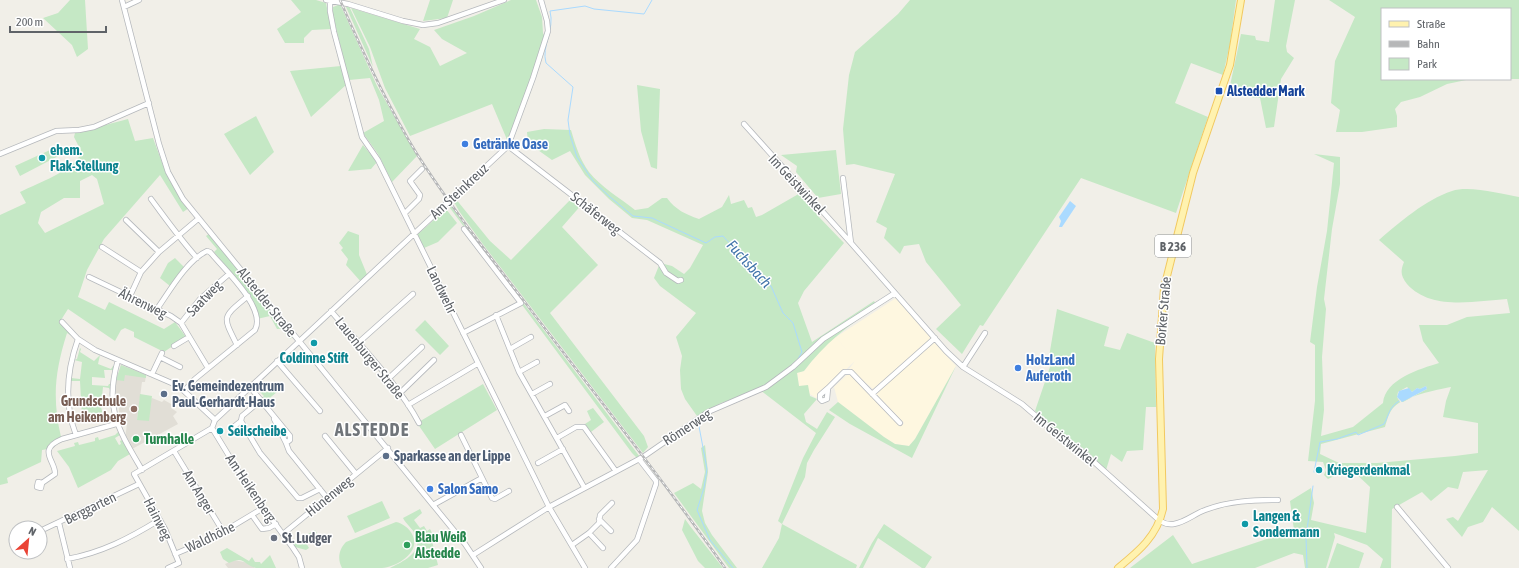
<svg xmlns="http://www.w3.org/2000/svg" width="1519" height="568" font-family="'Asap Condensed',sans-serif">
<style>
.commercial{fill:#fef7e0}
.education{fill:#e1ded6}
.green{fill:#c5e8c5;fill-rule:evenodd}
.water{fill:#aadaff}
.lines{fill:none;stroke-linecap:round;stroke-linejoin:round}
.stream{stroke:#aadaff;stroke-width:1}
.minor-casing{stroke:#b5b8bc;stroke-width:6}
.major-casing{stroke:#f2c960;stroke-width:8}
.minor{stroke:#fff;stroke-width:4.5}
.major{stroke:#fff2af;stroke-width:6}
.rail-casing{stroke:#b6b7b8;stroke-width:2.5}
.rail{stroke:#fff;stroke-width:1;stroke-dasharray:3;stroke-linecap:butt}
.transit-dot{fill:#1a4fb4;stroke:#fff;stroke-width:1.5}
.shop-dot{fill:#3f7fe0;stroke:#fff;stroke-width:1.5}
.culture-dot{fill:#0f9aa8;stroke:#fff;stroke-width:1.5}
.service-dot{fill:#5c6f8a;stroke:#fff;stroke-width:1.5}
.education-dot{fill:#8d6e63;stroke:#fff;stroke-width:1.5}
.leisure-dot{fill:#2e9e5b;stroke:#fff;stroke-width:1.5}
.worship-dot{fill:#6b7280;stroke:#fff;stroke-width:1.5}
.labels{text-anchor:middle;stroke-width:3;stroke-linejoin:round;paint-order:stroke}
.shield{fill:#fff;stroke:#8f9295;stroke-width:1}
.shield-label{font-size:13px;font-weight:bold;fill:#5f6368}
.transit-label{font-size:14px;font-weight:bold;fill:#164399;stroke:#fff;text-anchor:start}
.shop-label{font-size:14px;font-weight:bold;fill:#366cbe;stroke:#fff;text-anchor:start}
.culture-label{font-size:14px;font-weight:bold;fill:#0d838f;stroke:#fff;text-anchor:start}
.street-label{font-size:14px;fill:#5f6368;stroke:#fff}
.service-label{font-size:14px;font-weight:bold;fill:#4e5e75;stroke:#fff;text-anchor:start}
.education-label{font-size:14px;font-weight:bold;fill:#785e54;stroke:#fff;text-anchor:end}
.leisure-label{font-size:14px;font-weight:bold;fill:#27864d;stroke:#fff;text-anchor:start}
.worship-label{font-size:14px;font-weight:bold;fill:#5b616d;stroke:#fff;text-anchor:start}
.water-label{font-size:15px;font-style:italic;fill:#4174aa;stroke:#fff}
.district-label{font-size:18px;font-weight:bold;letter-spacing:1px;fill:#70757a;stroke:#fff}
</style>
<rect width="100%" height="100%" fill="#f1efe8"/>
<path class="commercial" d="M896 298 932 338 873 389 849 369 855 361 816 398 799 387 797 372 804 371 818 353 835 336 852 357 836 337Z
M934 342 956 366 915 439 909 446 895 444 884 437 838 402 834 387 849 373 901 426 904 423 876 394Z"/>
<path class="education" d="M121 365 146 375 145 382H142L137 420 152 398 162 402 164 400 173 405 171 408 177 412 173 416 178 424 132 449 125 439 127 424 119 423V403H115L116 380Z
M234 560 249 563 255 568H228L225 564Z"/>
<path class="green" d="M70 0H85L88 49 77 57 72 45 43 18 58 13Z
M291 0H316L326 3 331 29 312 30 304 38V43H285L277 29 301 12Z
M430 0H453L447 18 423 21Z
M511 0H536L542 17 543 33 545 37 508 142 492 104 410 136 385 88 370 47 351 8 420 29 414 39 430 47 440 66 467 53 442 39 434 30 474 16Z
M910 0H1236L1230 44 1223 75 1191 63 1175 103 1208 117 1176 213 1081 178 983 326 980 325 962 354 936 329 961 305 926 262 919 244 904 246 900 254 884 238 887 228 876 222 895 174 854 164 846 165 843 129 849 75 855 52 898 14Z
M1275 0H1295L1286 46 1287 52 1294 58 1281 79 1274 127 1266 128 1260 98 1228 95 1241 34 1255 36 1256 40 1269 42Z
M1329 0H1519V79H1497H1510V9H1382V79H1471L1447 84 1420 97 1401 102 1395 109 1397 116V127L1362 132H1336L1340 110 1331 103 1335 61 1355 17Z
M340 4 377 86 417 156 392 182 378 154 363 133 384 121 379 100 370 78 349 80 331 8Z
M349 6 369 49 373 67 346 7Z
M341 66 347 84 311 117 290 71Z
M637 85 660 89 657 169 651 167 641 131Z
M256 116 274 152 250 175 224 134Z
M128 119 135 141 153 138 167 176 189 208 183 212 160 175 104 239 87 270 78 297 105 310 109 302 164 329 175 322 186 337 164 352 134 337V332L125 328 121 330 115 341 68 309 61 320 75 338 67 333C55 371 52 398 61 437L55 440 48 449 42 450 41 462 7 478 8 483 0 485V215L26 203 20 192C40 182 69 173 82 153L74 137 75 133ZM92 175 97 179 104 204 45 233 38 223 41 212 64 198H80V181Z
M544 129 571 130C575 144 580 160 589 172 601 187 620 198 635 210L648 208 662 198H667C676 210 685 214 699 219L722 207 729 195 731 204 744 200 748 208 752 207 756 217 762 215 802 192 818 216 844 243 804 291 798 303 812 342 874 301 877 306C849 325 824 344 804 371L797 373 799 386 808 385 810 396 817 399 804 414 806 422 817 429 827 412 835 417 814 450 807 463 805 477 782 524 857 565 856 568H762L779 538 782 524 778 521 803 458 816 433 760 390 721 403 697 416 685 399 681 389 680 370 682 356 676 337 696 313 660 286 654 278 660 263 672 266 684 274 690 268 703 245 647 220 632 218 609 199 585 175 570 151 552 160 528 143 527 132Z
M61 145 66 152 20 176 15 166Z
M363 145 377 162 371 169 348 171Z
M836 150 841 194 818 198 796 172 797 166 781 155Z
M1314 154 1340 157V184L1332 229 1324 299 1326 309 1322 357 1324 410 1321 436 1353 427 1383 403C1385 379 1420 369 1439 363L1423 341 1419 325H1447L1467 317 1510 313 1507 299C1475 301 1431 311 1407 284 1401 276 1400 272 1404 262L1379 240C1400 222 1425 200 1452 191 1469 185 1502 194 1519 197V531L1492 507 1483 522 1468 527 1462 537 1446 519 1453 517 1458 521 1488 470 1463 472 1458 489 1448 487 1431 501 1422 492 1392 509 1391 568H1380L1383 559 1367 545 1334 533 1335 537 1326 568H1305L1303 555 1294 553 1255 568H1130L1173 535 1192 564 1294 530 1290 501 1311 488 1314 503 1311 520 1366 533 1370 487 1353 471 1343 472 1328 479 1324 475 1326 470 1323 462 1308 461 1315 401V345L1310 342 1317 287 1327 231 1334 163ZM1426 386 1427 389 1403 402H1400L1397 397 1398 392 1407 387 1412 392 1417 388 1420 389ZM1451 387 1446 401 1443 417 1478 423V453L1455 456 1377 463H1339L1320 454 1321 444 1385 427C1387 420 1389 412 1394 407 1405 396 1436 390 1451 387Z
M574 196 583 203 562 227 598 265 550 313 644 436 648 447 643 453 482 243 459 211 453 200 455 198 490 241 511 260Z
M449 203 465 226 640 457 637 458 632 453 447 204Z
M446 209 457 223 438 242 424 248 417 235Z
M348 231 359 235V255L368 277 362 283 346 265 348 259 341 250 343 248 339 243Z
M210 233 294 336 290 339 281 329H277L270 316 257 319C249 290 233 275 214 252L217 249 206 236Z
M175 258 186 269 170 286 160 278 168 263Z
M1057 309 1109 327 1104 346 1120 350 1127 333 1155 343 1156 407H1146L1143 450 1127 451 1122 462 1111 454 1106 470 1087 451 1052 427 1035 411 1050 367 1049 357Z
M425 320 449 346 440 355 415 330Z
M80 348 81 349 80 352 94 361 100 355 98 364 111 369 113 366H114L113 373V370H104L105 378 92 377V385L108 386 109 384H111L110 390 109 388 103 387 102 397H91L92 405 109 404 111 401V406L101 407 103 415H107L79 422 76 418H82L80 381H71V378L80 379 82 362 74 360 77 359Z
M121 365 146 375V378L125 375 124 381 116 380Z
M956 366 912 458 850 424 829 410 838 402 884 437 895 444 909 446 915 439Z
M261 380 259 384 264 389 271 382 277 392 266 401 262 398 264 396 259 391 257 393 255 389 256 385 258 389 260 387 256 385Z
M483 384 497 410 435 449 417 423Z
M140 394 152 396 149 421 137 420Z
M593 408 604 422 591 432 585 424 591 420 587 411Z
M118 432 120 435 115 438 119 445 121 444 120 441 122 440 130 454 118 461 111 470 78 488 69 467 57 451 75 446 74 443 78 442 79 445 95 441V438L98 437 99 440 115 435Z
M705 445 708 472 702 511 705 523 712 535 737 568H729L674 493 693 483 701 489 705 472 701 448Z
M382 501 390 518 355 533 347 516Z
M420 509 422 513 414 520 420 528 424 526 427 531 430 529 435 539 432 541 438 565 428 568H390C402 562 425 552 415 534 412 528 406 524 403 518Z
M685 519 690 526 723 568H705L698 561 682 530Z
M396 522C402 523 409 528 412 534 422 552 397 567 382 568 369 568 355 568 342 568 337 559 339 549 346 542Z
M884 524 932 557 925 568H922L878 538 863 568H859L872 543Z
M315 530 317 533 305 541 309 548 306 550 295 547 292 543Z
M1337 543 1364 553 1359 568H1328Z
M227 548 249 561 252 557 255 562H260L261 564 270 555 276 568C270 568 262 568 256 568 243 565 245 555 229 563L223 559 220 552Z"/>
<path class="water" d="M1070 201 1076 206 1062 227H1059L1061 221 1059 217Z
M1426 386 1427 389 1402 402 1397 397 1399 391 1409 388 1412 392 1417 388 1420 389Z"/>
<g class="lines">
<path class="stream" d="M652 0 644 14 594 9 585 6 550 11C555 30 541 46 546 63L573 87 568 120 570 135 577 157 593 181 610 197 633 216 652 218 706 243 715 237 723 236C728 243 736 247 741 254 750 266 756 282 771 286L783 313 793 323 802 352 798 359
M698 421 707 469 704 488 697 510 710 540 733 568
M1314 472 1320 442 1337 439 1356 432 1358 435 1384 424C1389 415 1389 407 1399 401
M1307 568 1306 537 1313 486"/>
<g class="minor-casing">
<path id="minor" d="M122 0 159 144 168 172 183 199 433 505 465 544 481 568
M326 0 348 4 403 21 423 25 438 23 504 0
M330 1V11L334 32 362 137 378 160 549 507 585 568
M124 7 139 0
M744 124 851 243
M508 146 660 263 666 273 678 281 681 280
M0 154 56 131 79 130 94 127 149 103
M843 178 851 243 946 351 963 367 1022 404 1051 429 1084 453 1160 521C1165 524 1168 525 1174 524 1186 522 1194 514 1205 510 1228 501 1253 500 1278 500
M151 199C166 219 180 239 197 258
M405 213 419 199 420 195 410 181 422 169
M126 220 159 252
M102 247 141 272
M89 277 171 316 181 323 208 368
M130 296 141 272 159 252 198 219
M157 309C169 292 187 260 207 251L210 252C223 268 267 308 255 330L195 379 184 391
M331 311C359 344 399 385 419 423
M496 315 519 372 584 487
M62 322 78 339 95 350 174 384 184 391 215 420
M181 323 200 299 229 274
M463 333 521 303 464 229
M358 343 413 294
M237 345C222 315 222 318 248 296
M174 346 189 337
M510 349 531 337
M160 357 180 367
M118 360C104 408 118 429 142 470
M277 361 320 411
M963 367 985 333
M519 372 537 362
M152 374 162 353
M388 379 422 347
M250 387 290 436V440L286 443 289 451 327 498
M828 388 820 395V399L822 401 827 399 828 388 844 372H851L900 423
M399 394 434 360
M532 394 550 384
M872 394 935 338
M261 400 242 416 241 421 260 453 298 498H302L320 489
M408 405 477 364
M545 416 565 405 569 411
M274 419 286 443
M212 428 215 420 508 146 533 78 548 31 547 21 541 0
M212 428 248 487 293 548 299 557 302 568
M232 428 241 421
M76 435C64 404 67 370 78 339
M461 435 492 498 495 499 509 491
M325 436 356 474
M557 438 576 427H584L615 470
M174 451 224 533
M538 463 563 449
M42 483 41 488 37 487 38 482 42 483 55 474C56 461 36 450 62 439L116 424
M433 505 482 478
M1397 507 1448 568
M252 515 262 529 269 528 276 524
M599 519 611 531
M59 523 70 568
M40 531 139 484
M589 533 603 548
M283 534 388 448
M572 545 589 533 599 523 600 515 612 503
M175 554 213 538 263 508
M473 555 549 507 643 457 708 412 766 387 793 367 823 339 895 293
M67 559C101 553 130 538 159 520
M168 568 179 563 165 529 134 474 212 428
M611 568 637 540 656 484V481L639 459"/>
</g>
<g class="major-casing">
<path id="major" d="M1118 568C1139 551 1157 536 1163 509L1159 359 1164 288 1193 173 1230 65 1241 0"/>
</g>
<use href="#minor" class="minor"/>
<use href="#major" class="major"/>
<g class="rail-casing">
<path id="rail" d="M340 0C363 53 387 105 417 154 449 204 485 250 521 297 589 387 660 475 725 568"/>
</g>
<use href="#rail" class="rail"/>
</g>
<rect class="transit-dot" x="1215" y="87" width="8" height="8" rx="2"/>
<g class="shop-dot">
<circle cx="465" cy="144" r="4"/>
<circle cx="1018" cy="368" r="4"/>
<circle cx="430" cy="489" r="4"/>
</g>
<g class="culture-dot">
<circle cx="42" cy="158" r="4"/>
<circle cx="314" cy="343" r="4"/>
<circle cx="220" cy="431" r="4"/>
<circle cx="1319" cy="470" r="4"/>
<circle cx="1245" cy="524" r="4"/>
</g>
<g class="service-dot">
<circle cx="164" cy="394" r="4"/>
<circle cx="386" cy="456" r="4"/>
</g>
<circle class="education-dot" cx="134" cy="409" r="4"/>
<g class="leisure-dot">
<circle cx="136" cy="439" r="4"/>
<circle cx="407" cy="545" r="4"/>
</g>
<circle class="worship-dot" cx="274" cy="538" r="4"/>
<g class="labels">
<rect class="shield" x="1155" y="235" width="36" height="22" rx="3"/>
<g class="shield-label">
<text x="1173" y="251">B 236</text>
</g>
<g class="transit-label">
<text x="1227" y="96">Alstedder Mark</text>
</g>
<g class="shop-label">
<text x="473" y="149">Getränke Oase</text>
<text x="1026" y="365">HolzLand<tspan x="1026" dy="16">Auferoth</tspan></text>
<text x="438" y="494">Salon Samo</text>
</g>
<g class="culture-label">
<text x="50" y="155">ehem.<tspan x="50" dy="16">Flak-Stellung</tspan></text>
<text x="314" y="363" text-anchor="middle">Coldinne Stift</text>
<text x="228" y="436">Seilscheibe</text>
<text x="1327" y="475">Kriegerdenkmal</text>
<text x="1253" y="521">Langen &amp;<tspan x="1253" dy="16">Sondermann</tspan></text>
</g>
<g class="street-label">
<text transform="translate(797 184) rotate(47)" y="5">Im Geistwinkel</text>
<text transform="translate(459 191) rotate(-43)" y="5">Am Steinkreuz</text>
<text transform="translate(596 213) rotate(38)" y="5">Schäferweg</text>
<text transform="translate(442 290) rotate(64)" y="5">Landwehr</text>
<text transform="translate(204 298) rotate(-46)" y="5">Saatweg</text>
<text transform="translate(267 302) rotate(51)" y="5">Alstedder Straße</text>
<text transform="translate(143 303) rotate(26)" y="5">Ährenweg</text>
<text transform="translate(1163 311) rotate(-85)" y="5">Borker Straße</text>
<text transform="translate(370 358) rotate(51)" y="5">Lauenburger Straße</text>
<text transform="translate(687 427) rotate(-33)" y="5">Römerweg</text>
<text transform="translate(1065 439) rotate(39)" y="5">Im Geistwinkel</text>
<text transform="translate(251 488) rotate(56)" y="5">Am Heikenberg</text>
<text transform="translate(199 492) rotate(59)" y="5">Am Anger</text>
<text transform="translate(329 496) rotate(-39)" y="5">Hünenweg</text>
<text transform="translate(90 508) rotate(-26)" y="5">Berggarten</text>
<text transform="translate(158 519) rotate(63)" y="5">Hainweg</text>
<text transform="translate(210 537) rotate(-26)" y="5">Waldhöhe</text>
</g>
<g class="service-label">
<text x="172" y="391">Ev. Gemeindezentrum<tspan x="172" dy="16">Paul-Gerhardt-Haus</tspan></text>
<text x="394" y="461">Sparkasse an der Lippe</text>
</g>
<g class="education-label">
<text x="126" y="406">Grundschule<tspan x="126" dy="16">am Heikenberg</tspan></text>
</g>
<g class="leisure-label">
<text x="144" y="444">Turnhalle</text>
<text x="415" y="542">Blau Weiß<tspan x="415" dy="16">Alstedde</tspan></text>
</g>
<g class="worship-label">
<text x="282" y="543">St. Ludger</text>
</g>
<g class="water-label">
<text transform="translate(749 264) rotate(48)" y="5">Fuchsbach</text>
</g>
<g class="district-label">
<text x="372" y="436">ALSTEDDE</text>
</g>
</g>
<rect x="1381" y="8" width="130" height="72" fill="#ffffff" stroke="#bfc1c3"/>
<rect x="1389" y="21" width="20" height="6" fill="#fff2af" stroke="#bfc1c3"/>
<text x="1417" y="28" font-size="12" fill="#5f6368">Straße</text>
<rect x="1389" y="41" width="20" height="6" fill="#b6b7b8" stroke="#bfc1c3"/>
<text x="1417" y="48" font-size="12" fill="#5f6368">Bahn</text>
<rect x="1389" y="58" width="20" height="12" fill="#c5e8c5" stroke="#bfc1c3"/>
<text x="1417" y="68" font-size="12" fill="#5f6368">Park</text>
<g transform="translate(28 540) rotate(27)"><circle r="19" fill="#ffffff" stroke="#bfc1c3"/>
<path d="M0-3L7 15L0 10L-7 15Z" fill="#ea4335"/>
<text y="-6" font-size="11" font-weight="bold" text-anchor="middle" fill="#5f6368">N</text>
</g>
<path d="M10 26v6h96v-6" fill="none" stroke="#5f6368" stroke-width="2"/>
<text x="16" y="26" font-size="12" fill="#5f6368" stroke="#ffffff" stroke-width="3" paint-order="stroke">200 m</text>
</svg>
